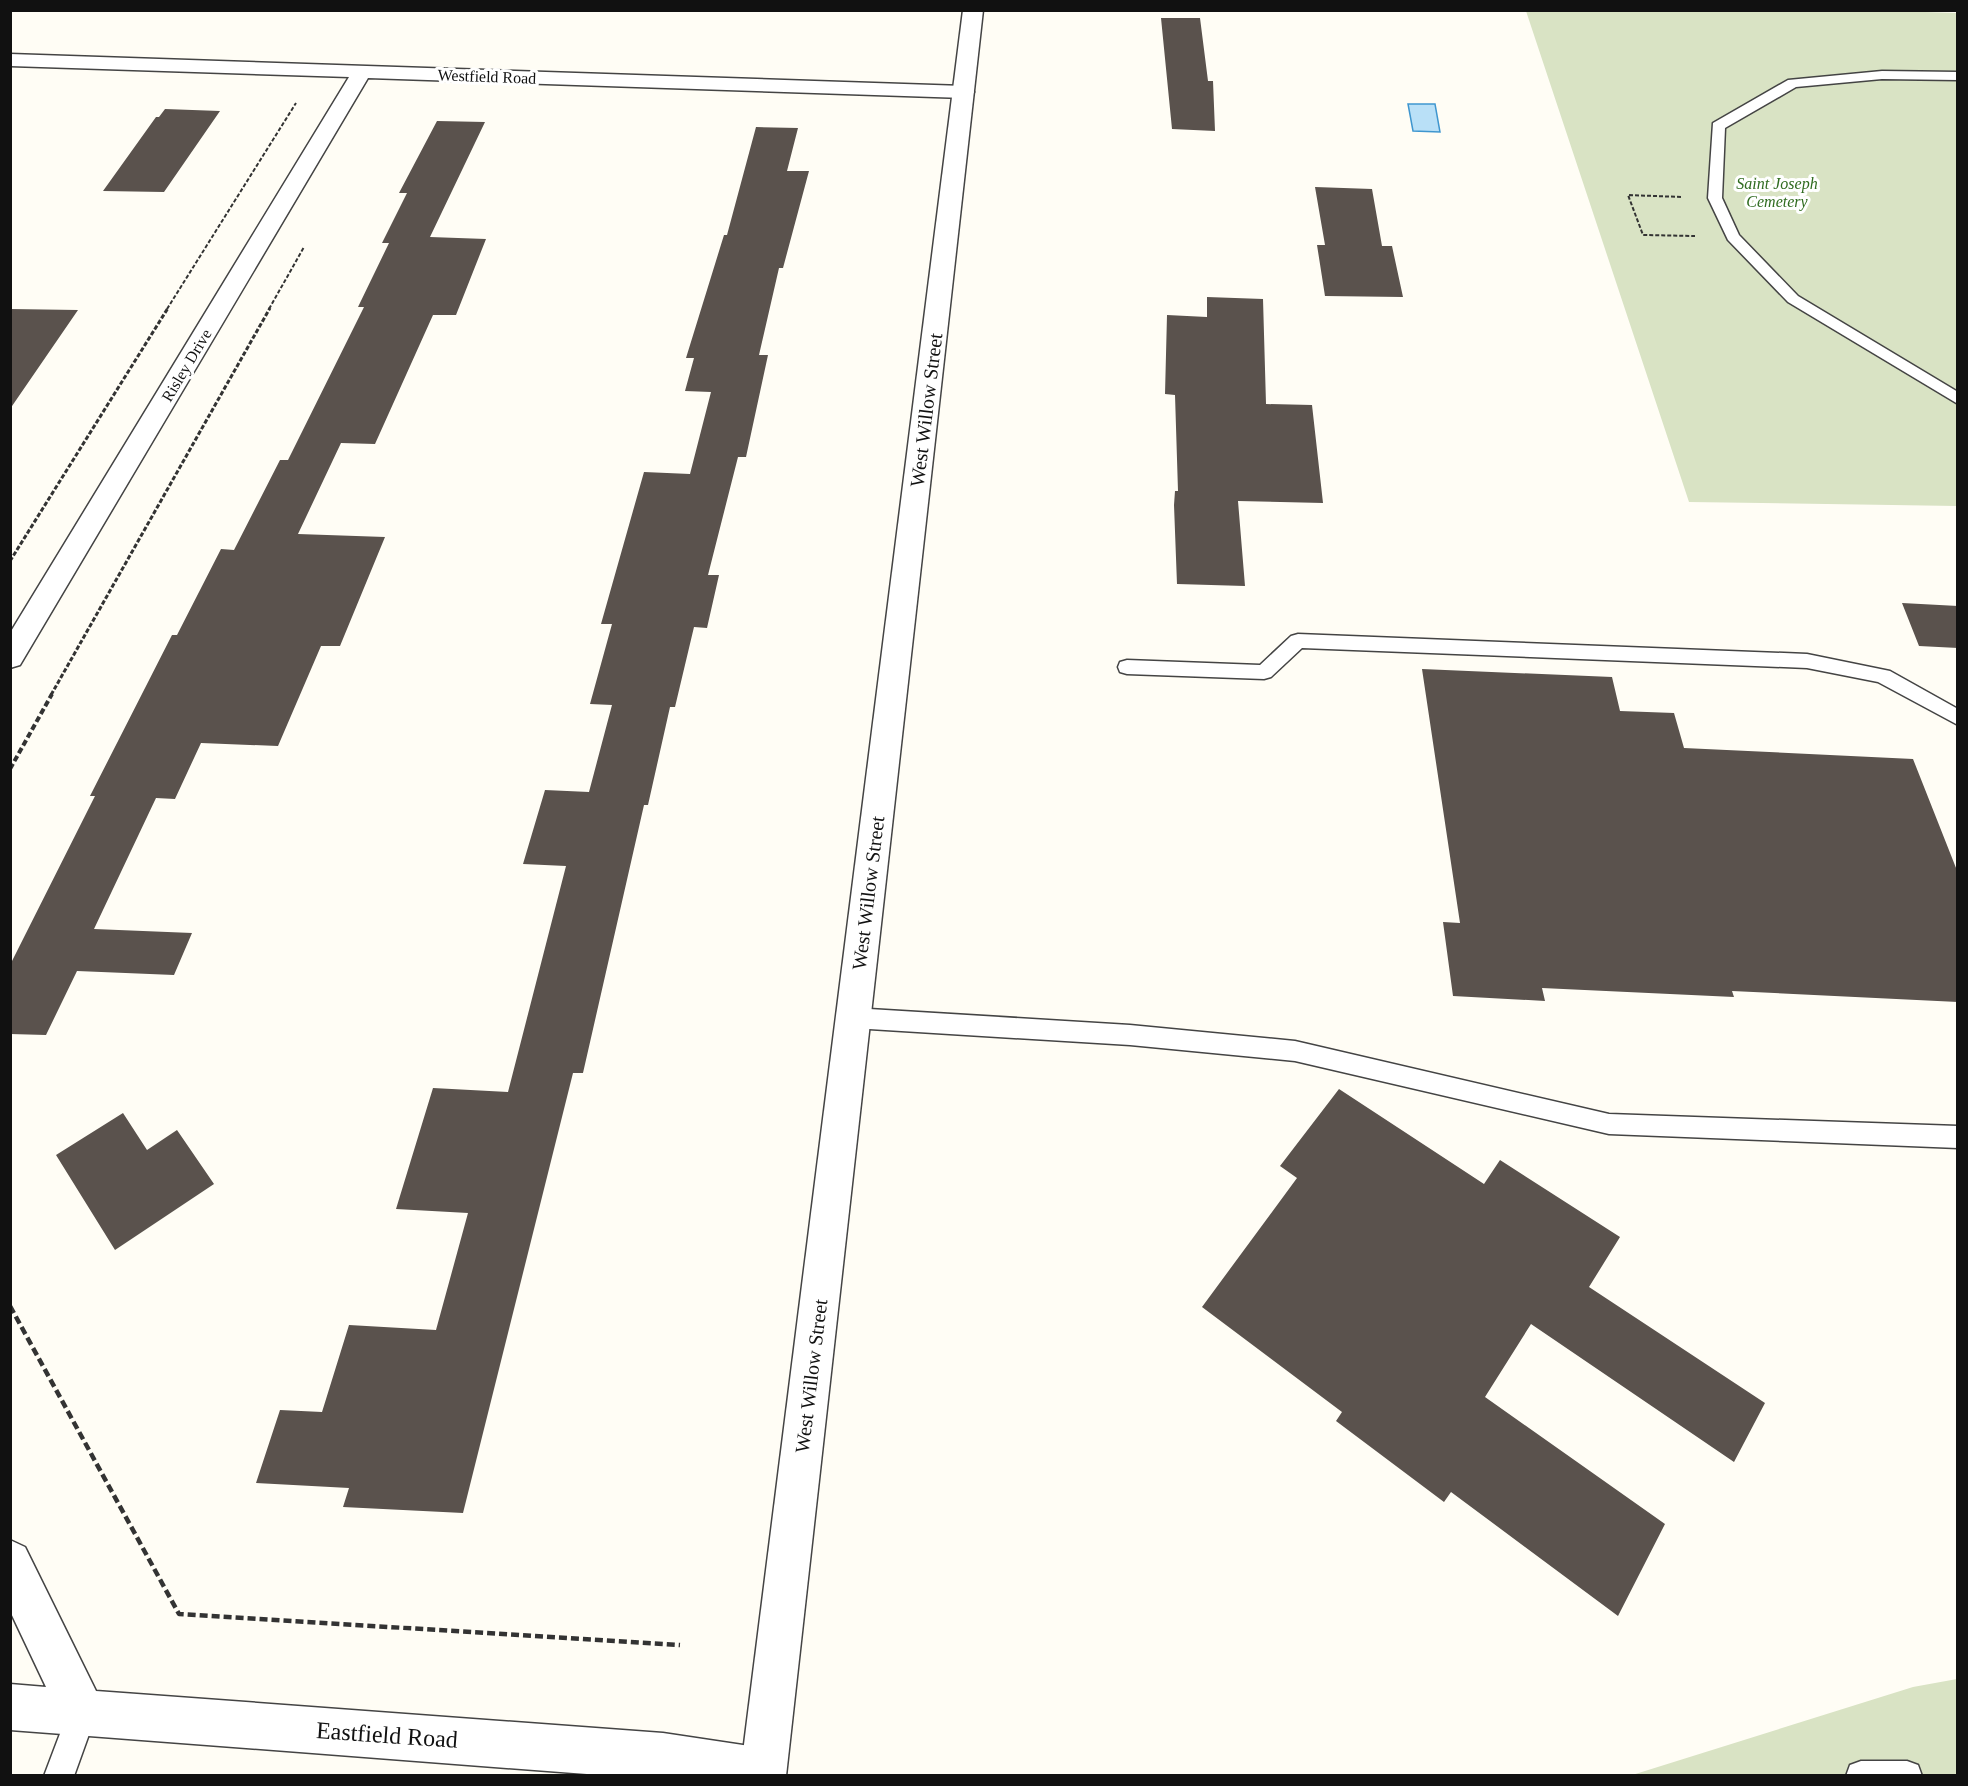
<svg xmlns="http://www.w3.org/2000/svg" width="1968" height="1786" font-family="Georgia,serif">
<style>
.cemetery{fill:#d9e3c4}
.water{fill:#b9e0f7;stroke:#3f96cf;stroke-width:1.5}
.building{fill:#5a524d}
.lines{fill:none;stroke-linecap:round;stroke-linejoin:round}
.service-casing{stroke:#444;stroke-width:3}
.minor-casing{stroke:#444;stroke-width:3}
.tertiary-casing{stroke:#444;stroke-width:3}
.path-far3{stroke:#333;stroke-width:2;stroke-dasharray:4 2;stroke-linecap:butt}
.path-far2{stroke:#333;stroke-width:3;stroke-dasharray:4.5 2;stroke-linecap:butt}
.path-far1{stroke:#333;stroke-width:4;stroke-dasharray:6 3;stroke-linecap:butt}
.path{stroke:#333;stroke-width:4.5;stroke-dasharray:8 4;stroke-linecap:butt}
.service{fill:#fff;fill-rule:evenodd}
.minor{fill:#fff;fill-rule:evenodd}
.tertiary{fill:#fff;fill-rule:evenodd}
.labels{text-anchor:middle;stroke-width:6;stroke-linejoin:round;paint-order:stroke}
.far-street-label{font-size:16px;fill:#111;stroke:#fff}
.far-park-label{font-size:16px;font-style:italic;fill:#2f6b1f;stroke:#fff}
.street-label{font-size:20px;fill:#111;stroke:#fff}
.near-street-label{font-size:24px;fill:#111;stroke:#fff}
</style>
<rect width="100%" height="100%" fill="#fffdf5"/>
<path class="cemetery" d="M1862 10 1957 13V506L1689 502 1526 11Z
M1957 1679V1775L1629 1776 1913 1687Z"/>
<path class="water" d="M1408 104H1435L1440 132 1413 131Z"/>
<path class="building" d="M1161 18H1200L1208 81H1213L1215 131 1172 129Z
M165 109 220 111 164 192 103 191 156 117H159Z
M437 121 485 122 430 237 486 239 456 315H433L375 444 341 443 298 534 385 537 340 646H321L278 746 201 743 175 799 156 798 94 929 192 933 174 975 77 971 46 1035 10 1034V965L95 796H90L172 635H177L221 549 234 550 280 460H288L364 307H358L389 243H382L407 193H399Z
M756 127 798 128 787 171H809L783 268H779L759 355H768L746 457H738L708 575H719L707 628 694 627 675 707H670L648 805H644L583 1073H573L463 1513 343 1507 349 1488 256 1483 280 1410 322 1412 349 1325 436 1330 468 1213 396 1209 433 1088 508 1092 566 866 523 864 545 790 589 792 612 705 590 704 612 624H601L644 472 690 474 711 392 685 391 694 358H686L724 235H727Z
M1315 187 1372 189 1382 246H1392L1403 297 1325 296 1317 245H1325Z
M1207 297 1263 299 1266 404 1312 405 1323 503 1238 501 1245 586 1177 584 1174 505 1175 491H1178L1175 395 1165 394 1167 315 1207 317Z
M10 309 78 310 10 409Z
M1902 603 1958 606V648L1919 646Z
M1422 669 1612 677 1620 711 1674 713 1684 748 1913 759 1958 873V1002L1732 991 1734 997 1542 988 1545 1001 1453 996 1443 922 1460 923Z
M1339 1089 1484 1184 1500 1160 1620 1237 1589 1287 1765 1403 1734 1462 1531 1324 1485 1397 1665 1524 1618 1616 1451 1492 1444 1502 1336 1421 1342 1412 1202 1307 1297 1178 1280 1166Z
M123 1113 147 1150 177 1130 214 1184 115 1250 56 1155Z"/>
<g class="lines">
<g class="service-casing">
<path id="service" d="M1882 71 1958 72V80L1882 79 1796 87 1725 128 1722 198 1739 235 1798 296 1958 392V404L1788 302 1728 240 1708 198 1713 123 1788 80Z
M1298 634 1807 654 1890 671 1958 709V725L1878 682 1807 668 1302 648 1271 677 1264 679 1127 674 1120 672 1118 667 1120 662 1127 660 1260 665 1291 636Z
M853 1008 1130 1025 1295 1041 1609 1114 1958 1126V1148L1609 1134 1295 1061 1130 1045 853 1028 845 1025 842 1018 845 1011Z
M82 1697 92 1702 97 1712 74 1776H44L72 1702Z
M1861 1761H1907L1918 1765 1922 1776H1846L1850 1765Z"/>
</g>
<g class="minor-casing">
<path id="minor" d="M10 54 964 86 971 88 974 92 971 96 964 98 368 78 20 665 10 668V633L349 77 10 66Z
M10 1540 25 1547 96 1691 663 1733 763 1748 780 1754 786 1771 785 1776H613L10 1730V1684L46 1687 10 1611Z"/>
</g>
<g class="tertiary-casing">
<path id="tertiary" d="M963 10H983L786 1776H740Z"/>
</g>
<path class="path-far3" d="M1681 197 1628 195 1643 235 1695 236
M167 309 296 103
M269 309 304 247"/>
<path class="path-far2" d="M10 561 168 308
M51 695 270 308"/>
<path class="path-far1" d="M10 769 52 694"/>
<path class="path" d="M10 1306 179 1614 680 1645"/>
<use href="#service" class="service"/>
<use href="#minor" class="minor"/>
<use href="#tertiary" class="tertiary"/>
</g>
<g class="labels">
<g class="far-street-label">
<text transform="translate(487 76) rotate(2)" y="6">Westfield Road</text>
<text transform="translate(186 365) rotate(-59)" y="6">Risley Drive</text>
</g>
<g class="far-park-label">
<text x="1777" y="189">Saint Joseph<tspan x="1777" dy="18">Cemetery</tspan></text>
</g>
<g class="street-label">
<text transform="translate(926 410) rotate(-83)" y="7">West Willow Street</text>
<text transform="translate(868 893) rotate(-83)" y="7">West Willow Street</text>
<text transform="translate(811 1376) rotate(-83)" y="7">West Willow Street</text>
</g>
<g class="near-street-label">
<text transform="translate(387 1735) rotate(4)" y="8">Eastfield Road</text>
</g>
</g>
<rect width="1968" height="1786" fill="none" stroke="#111111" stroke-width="24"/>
</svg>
